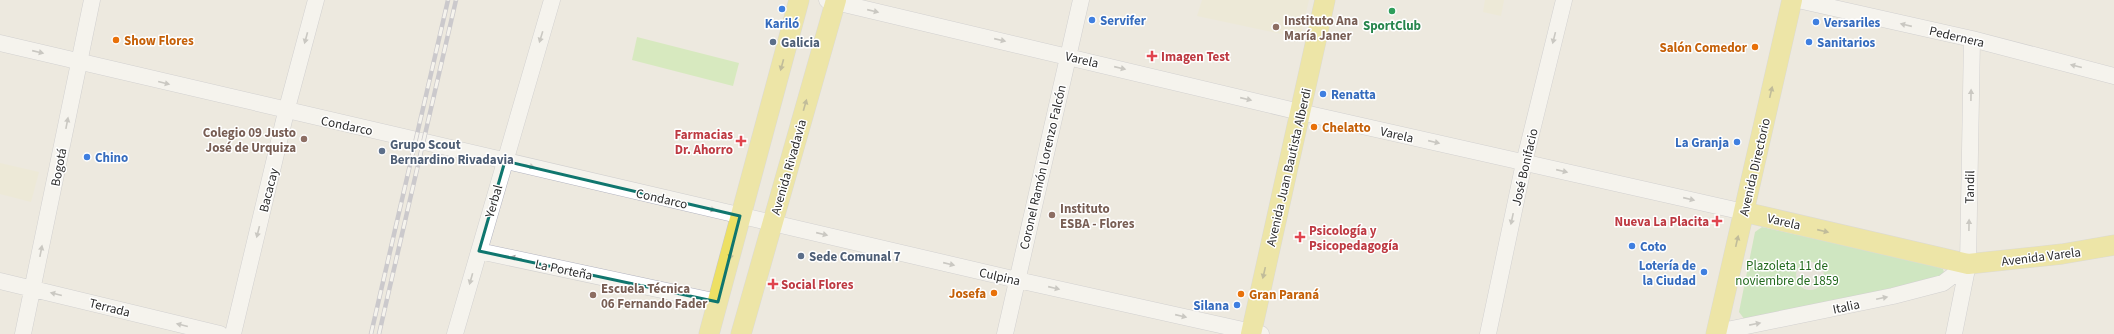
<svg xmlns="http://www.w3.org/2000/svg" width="2114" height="334" font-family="'Source Sans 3',sans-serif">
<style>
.education{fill:#eee8cf}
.green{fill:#ace29d}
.pitch{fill:#bde99a}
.plaza{fill:#dedbd6}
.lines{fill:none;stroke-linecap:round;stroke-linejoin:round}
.minor-casing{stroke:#b2b3bf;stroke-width:17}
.major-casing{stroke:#c8c8c8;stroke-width:21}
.minor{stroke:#fff;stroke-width:16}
.major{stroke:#ede064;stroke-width:20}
.rail-casing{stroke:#a2a2b6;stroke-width:4.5}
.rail{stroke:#fff;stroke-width:3;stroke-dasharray:9;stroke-linecap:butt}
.oneway{fill:#a0a0a0}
.oneway2{fill:#8c8648}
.marked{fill:none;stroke:#0f766e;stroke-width:3;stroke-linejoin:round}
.shop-dot{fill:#3f7fe0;stroke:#fff;stroke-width:1.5}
.leisure-dot{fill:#2e9e5b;stroke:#fff;stroke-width:1.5}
.education-dot{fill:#8d6e63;stroke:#fff;stroke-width:1.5}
.food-dot{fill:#e8710a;stroke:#fff;stroke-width:1.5}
.service-dot{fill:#5c6f8a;stroke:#fff;stroke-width:1.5}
.health-dot{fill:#e0444e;stroke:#fff;stroke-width:1.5}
.labels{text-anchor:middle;stroke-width:3;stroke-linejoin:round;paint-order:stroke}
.shop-label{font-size:13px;font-weight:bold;fill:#366cbe;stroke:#fff;text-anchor:start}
.education-label{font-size:13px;font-weight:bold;fill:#785e54;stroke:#fff;text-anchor:start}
.leisure-label{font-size:13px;font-weight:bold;fill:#27864d;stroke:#fff}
.street-label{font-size:13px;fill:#2c2c2c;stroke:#fff}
.food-label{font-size:13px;font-weight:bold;fill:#c56008;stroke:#fff;text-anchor:start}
.service-label{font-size:13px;font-weight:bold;fill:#4e5e75;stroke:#fff;text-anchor:start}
.health-label{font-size:13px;font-weight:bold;fill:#be3a42;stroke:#fff;text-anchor:start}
.park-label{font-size:13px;fill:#22691d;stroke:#fff}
</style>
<rect width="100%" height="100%" fill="#ede9df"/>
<path class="education" d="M1202 0H1309L1300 38 1197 16Z
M1485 0H1504L1501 16 1483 12Z
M0 163 39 172 31 202 0 194Z"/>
<path class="green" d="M1762 227 1933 265 1943 269 1945 276 1940 281 1745 320 1739 312 1755 232Z"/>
<path class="pitch" d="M637 37 739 63 733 86 632 60Z"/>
<path class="plaza" d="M1796 276a14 14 0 1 1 28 0a14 14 0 1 1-28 0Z"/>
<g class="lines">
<g class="minor-casing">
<path id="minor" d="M827 0 1300 112 1744 212
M1798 0 1972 39 2114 76
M0 43C337 123 675 201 1013 279 1096 298 1178 315 1261 334
M479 251 718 302
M0 281 220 334
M1717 332 1893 296 1943 283 1968 264
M23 334 92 0
M233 334 286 112 316 0
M455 334 552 0
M1005 334 1081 0
M1488 334 1524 163 1564 0
M1954 334 1968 264 1972 39"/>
</g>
<g class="major-casing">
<path id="major" d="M1744 212 1968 264 2062 254 2114 245
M709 334 799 0
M741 334 836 0
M1251 334 1325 0
M1716 334 1792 0"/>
</g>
<use href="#minor" class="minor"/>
<use href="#major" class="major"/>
<g class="rail-casing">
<path id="rail" d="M371 334 448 0
M379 334 456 0"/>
</g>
<use href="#rail" class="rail"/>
</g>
<defs><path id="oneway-solid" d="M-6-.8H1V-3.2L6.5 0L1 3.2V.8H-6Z"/></defs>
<g class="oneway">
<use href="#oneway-solid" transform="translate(873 11) rotate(13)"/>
<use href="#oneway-solid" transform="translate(1906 25) rotate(-167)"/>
<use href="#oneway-solid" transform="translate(541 37) rotate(107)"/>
<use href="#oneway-solid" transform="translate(306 38) rotate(105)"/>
<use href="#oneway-solid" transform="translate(1554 38) rotate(104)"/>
<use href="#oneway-solid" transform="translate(1000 40) rotate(13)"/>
<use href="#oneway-solid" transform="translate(38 52) rotate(13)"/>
<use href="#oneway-solid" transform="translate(2076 66) rotate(-166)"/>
<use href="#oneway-solid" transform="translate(1120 68) rotate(13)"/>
<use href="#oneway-solid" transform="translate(164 83) rotate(14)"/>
<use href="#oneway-solid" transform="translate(1971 95) rotate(-89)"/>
<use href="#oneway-solid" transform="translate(1246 99) rotate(13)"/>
<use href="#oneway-solid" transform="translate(67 123) rotate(-79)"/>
<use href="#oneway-solid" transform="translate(1434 142) rotate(13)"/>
<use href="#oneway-solid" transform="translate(529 166) rotate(13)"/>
<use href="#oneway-solid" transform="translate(1562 171) rotate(13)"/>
<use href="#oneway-solid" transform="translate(1689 199) rotate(13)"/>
<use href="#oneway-solid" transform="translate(710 209) rotate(13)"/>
<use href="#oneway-solid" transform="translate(1512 219) rotate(102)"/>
<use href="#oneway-solid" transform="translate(1969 225) rotate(-89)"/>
<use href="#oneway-solid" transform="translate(258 232) rotate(104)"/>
<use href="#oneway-solid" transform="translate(822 234) rotate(13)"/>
<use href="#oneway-solid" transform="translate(41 251) rotate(-79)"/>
<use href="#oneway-solid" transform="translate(516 258) rotate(-168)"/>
<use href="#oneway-solid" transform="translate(949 264) rotate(13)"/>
<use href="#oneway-solid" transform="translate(471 279) rotate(106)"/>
<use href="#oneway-solid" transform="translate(1054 288) rotate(13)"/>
<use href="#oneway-solid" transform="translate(56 294) rotate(-166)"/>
<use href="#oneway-solid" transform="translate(1882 298) rotate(-12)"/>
<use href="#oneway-solid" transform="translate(1181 316) rotate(13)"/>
<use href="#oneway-solid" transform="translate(1755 324) rotate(-11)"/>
<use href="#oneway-solid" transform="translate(182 325) rotate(-166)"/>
</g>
<g class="oneway2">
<use href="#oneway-solid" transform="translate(782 65) rotate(105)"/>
<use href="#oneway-solid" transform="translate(1771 92) rotate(-77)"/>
<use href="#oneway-solid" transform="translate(805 105) rotate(-74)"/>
<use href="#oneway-solid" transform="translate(1823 231) rotate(13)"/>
<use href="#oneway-solid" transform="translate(1737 241) rotate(-77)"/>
<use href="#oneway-solid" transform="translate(731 254) rotate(104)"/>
<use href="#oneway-solid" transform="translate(1264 273) rotate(103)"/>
</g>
<path d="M0 0H2114V334H0ZM505 161 740 216 718 302 479 251Z" fill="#ede9df" fill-opacity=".55" fill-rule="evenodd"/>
<path class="marked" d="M505 161 740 216 718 302 479 251Z"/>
<g class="shop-dot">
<circle cx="782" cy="9" r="4"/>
<circle cx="1092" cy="20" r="4"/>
<circle cx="1816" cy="22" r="4"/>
<circle cx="1809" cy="42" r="4"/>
<circle cx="1323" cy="94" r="4"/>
<circle cx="1737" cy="142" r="4"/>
<circle cx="87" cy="157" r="4"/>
<circle cx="1632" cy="246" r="4"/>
<circle cx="1704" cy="272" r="4"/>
<circle cx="1237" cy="305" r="4"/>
</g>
<circle class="leisure-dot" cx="1392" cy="11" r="4"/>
<g class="education-dot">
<circle cx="1276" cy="27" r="4"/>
<circle cx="304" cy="139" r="4"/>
<circle cx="1052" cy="215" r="4"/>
<circle cx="593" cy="295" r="4"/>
</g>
<g class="food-dot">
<circle cx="116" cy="40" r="4"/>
<circle cx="1755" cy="47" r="4"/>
<circle cx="1314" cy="127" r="4"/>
<circle cx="994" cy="293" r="4"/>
<circle cx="1241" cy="294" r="4"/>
</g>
<g class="service-dot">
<circle cx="773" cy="42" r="4"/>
<circle cx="382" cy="151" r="4"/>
<circle cx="801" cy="256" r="4"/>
</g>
<g class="health-dot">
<path d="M1150 50h4v4h4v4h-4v4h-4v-4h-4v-4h4z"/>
<path d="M739 135h4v4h4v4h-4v4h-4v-4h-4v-4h4z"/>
<path d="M1715 215h4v4h4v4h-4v4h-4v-4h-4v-4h4z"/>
<path d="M1298 231h4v4h4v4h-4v4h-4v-4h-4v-4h4z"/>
<path d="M771 278h4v4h4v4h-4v4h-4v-4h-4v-4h4z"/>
</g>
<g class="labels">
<g class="shop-label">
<text x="1100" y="25">Servifer</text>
<text x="1824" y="27">Versariles</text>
<text x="782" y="28" text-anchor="middle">Kariló</text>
<text x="1817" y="47">Sanitarios</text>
<text x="1331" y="99">Renatta</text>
<text x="1729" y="147" text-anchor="end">La Granja</text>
<text x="95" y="162">Chino</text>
<text x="1640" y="251">Coto</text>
<text x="1696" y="270" text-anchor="end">Lotería de<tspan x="1696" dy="15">la Ciudad</tspan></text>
<text x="1229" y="310" text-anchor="end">Silana</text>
</g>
<g class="education-label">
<text x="1284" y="25">Instituto Ana<tspan x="1284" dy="15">María Janer</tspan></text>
<text x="296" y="137" text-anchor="end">Colegio 09 Justo<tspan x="296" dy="15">José de Urquiza</tspan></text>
<text x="1060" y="213">Instituto<tspan x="1060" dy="15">ESBA - Flores</tspan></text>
<text x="601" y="293">Escuela Técnica<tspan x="601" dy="15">06 Fernando Fader</tspan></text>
</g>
<g class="leisure-label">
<text x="1392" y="30">SportClub</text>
</g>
<g class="street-label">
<text transform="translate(1957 36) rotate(13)" y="5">Pedernera</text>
<text transform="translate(1082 59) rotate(13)" y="5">Varela</text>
<text transform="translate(347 125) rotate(12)" y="5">Condarco</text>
<text transform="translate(1397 134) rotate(13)" y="5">Varela</text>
<text transform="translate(58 167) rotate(-79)" y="5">Bogotá</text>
<text transform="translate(788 167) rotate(-74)" y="5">Avenida Rivadavia</text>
<text transform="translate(1042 167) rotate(-77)" y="5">Coronel Ramón Lorenzo Falcón</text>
<text transform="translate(1288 167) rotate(-77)" y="5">Avenida Juan Bautista Alberdi</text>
<text transform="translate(1524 167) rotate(-77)" y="5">José Bonifacio</text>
<text transform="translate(1754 167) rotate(-77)" y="5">Avenida Directorio</text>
<text transform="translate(1969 187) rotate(-89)" y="5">Tandil</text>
<text transform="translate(268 190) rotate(-76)" y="5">Bacacay</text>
<text transform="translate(662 198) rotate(13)" y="5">Condarco</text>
<text transform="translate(493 201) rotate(-74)" y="5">Yerbal</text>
<text transform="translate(1784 221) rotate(13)" y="5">Varela</text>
<text transform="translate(2041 256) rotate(-7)" y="5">Avenida Varela</text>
<text transform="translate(564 269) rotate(12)" y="5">La Porteña</text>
<text transform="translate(1000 276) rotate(13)" y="5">Culpina</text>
<text transform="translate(1846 306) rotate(-12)" y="5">Italia</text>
<text transform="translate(110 307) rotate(14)" y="5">Terrada</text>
</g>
<g class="food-label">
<text x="124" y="45">Show Flores</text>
<text x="1747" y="52" text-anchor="end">Salón Comedor</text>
<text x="1322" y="132">Chelatto</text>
<text x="986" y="298" text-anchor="end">Josefa</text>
<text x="1249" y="299">Gran Paraná</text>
</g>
<g class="service-label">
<text x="781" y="47">Galicia</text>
<text x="390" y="149">Grupo Scout<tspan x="390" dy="15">Bernardino Rivadavia</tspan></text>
<text x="809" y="261">Sede Comunal 7</text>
</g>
<g class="health-label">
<text x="1161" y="61">Imagen Test</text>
<text x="733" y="139" text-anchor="end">Farmacias<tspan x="733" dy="15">Dr. Ahorro</tspan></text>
<text x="1709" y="226" text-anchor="end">Nueva La Placita</text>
<text x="1309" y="235">Psicología y<tspan x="1309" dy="15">Psicopedagogía</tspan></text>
<text x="781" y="289">Social Flores</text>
</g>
<g class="park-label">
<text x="1787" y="270">Plazoleta 11 de<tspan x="1787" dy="15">noviembre de 1859</tspan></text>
</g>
</g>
</svg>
